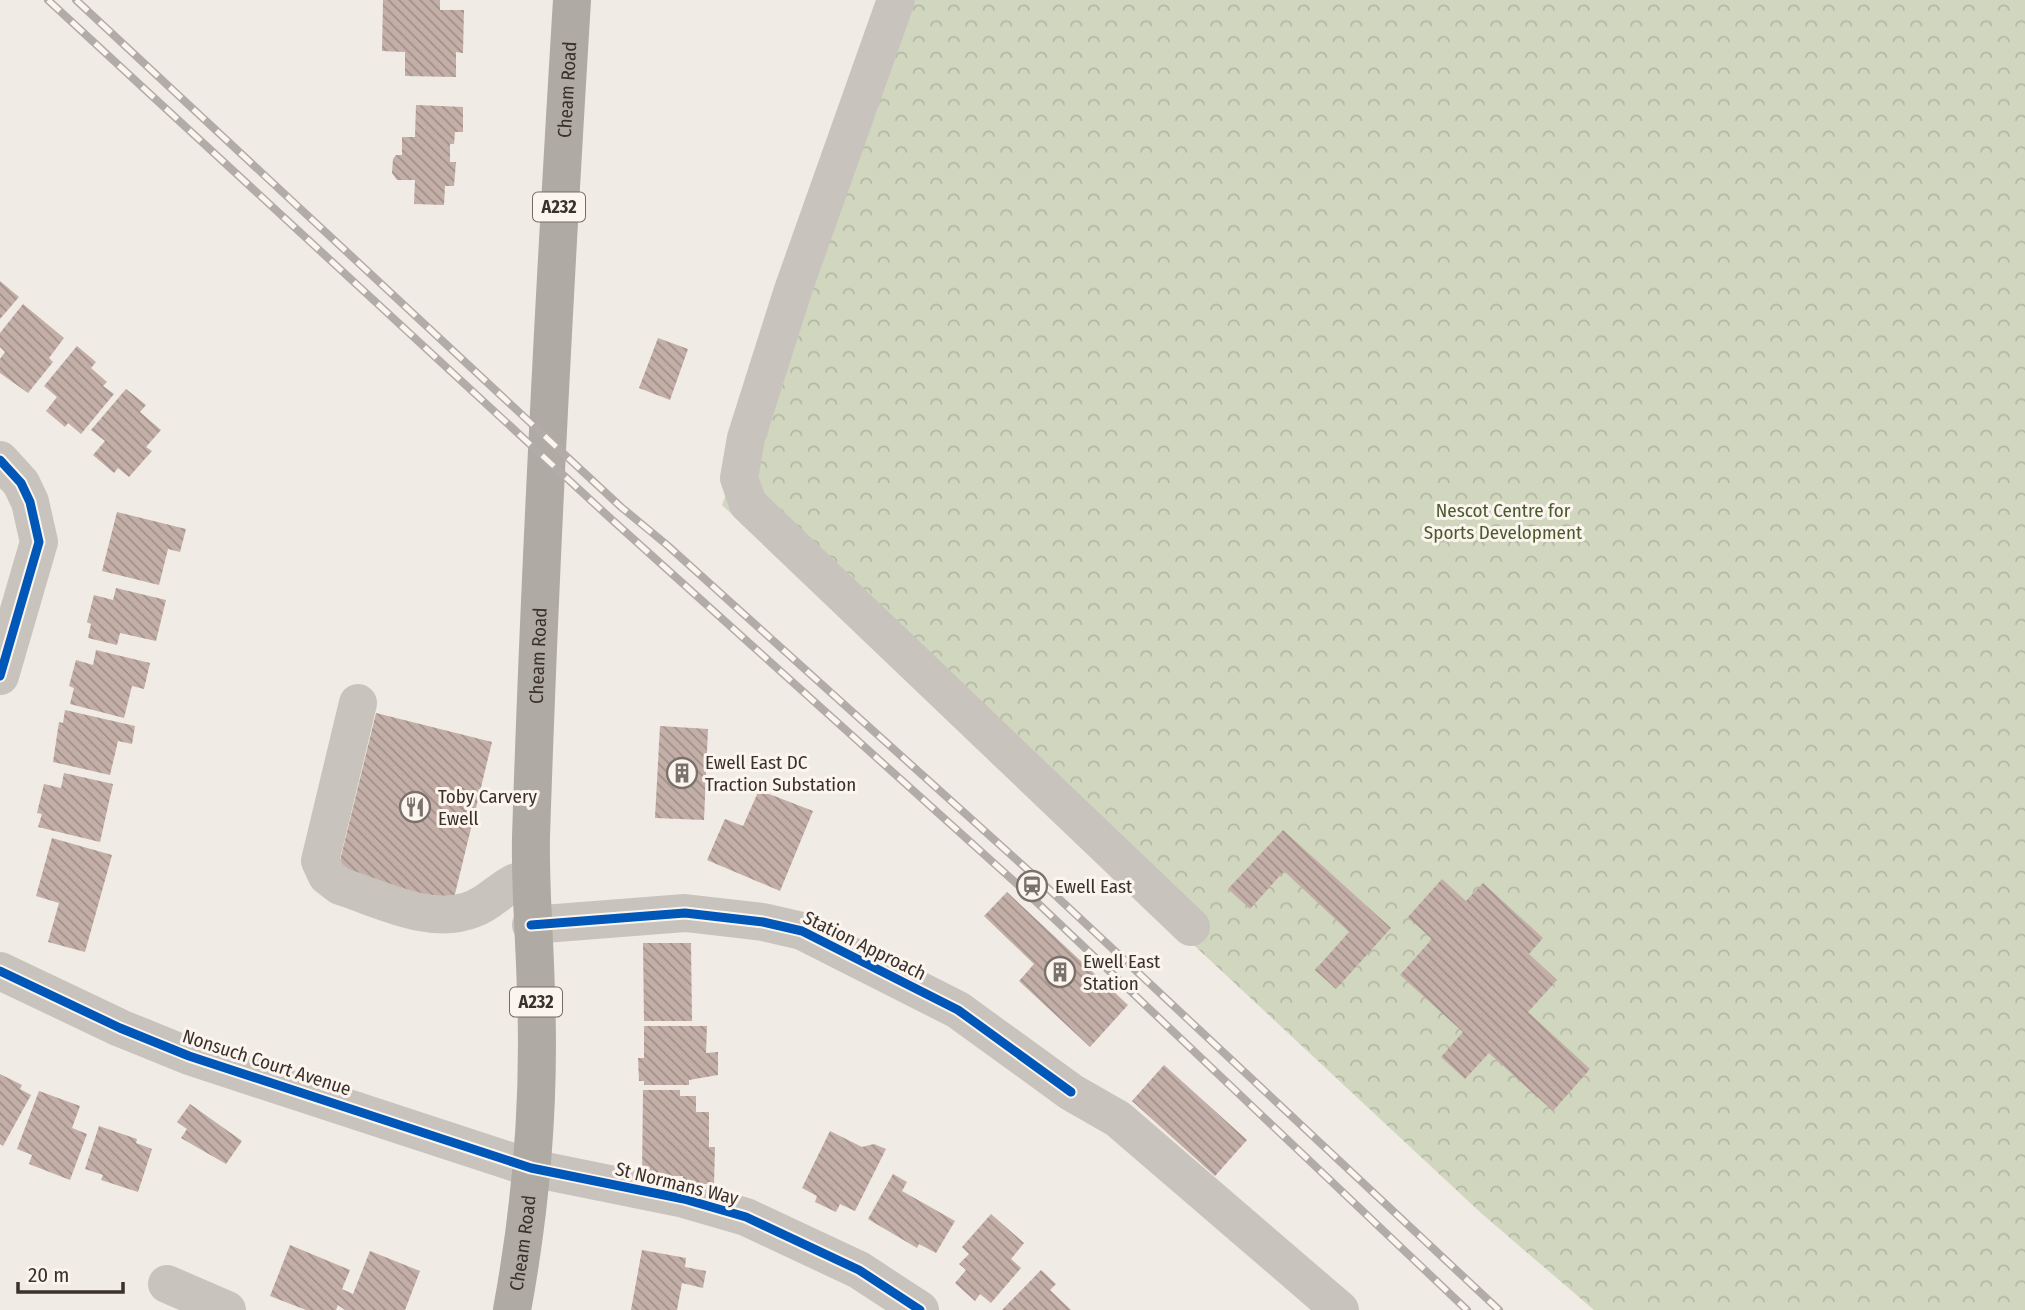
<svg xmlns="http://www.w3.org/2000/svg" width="2025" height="1310" font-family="'Fira Sans Condensed',sans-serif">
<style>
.park{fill:url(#park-crowns)}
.building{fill:url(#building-back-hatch)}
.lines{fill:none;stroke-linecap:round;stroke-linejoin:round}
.minor{stroke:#c9c3be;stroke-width:38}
.highway{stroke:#afaaa4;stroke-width:38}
.rail-casing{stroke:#b1aca8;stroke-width:8}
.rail{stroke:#fbf5ee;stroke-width:5;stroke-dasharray:16;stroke-linecap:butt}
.cycleway-casing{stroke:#fbf5ee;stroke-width:13}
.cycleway{stroke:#0057b8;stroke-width:9}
.labels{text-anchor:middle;stroke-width:6;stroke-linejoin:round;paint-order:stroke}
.shield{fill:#fbf5ee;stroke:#756b66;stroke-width:2}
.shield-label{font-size:18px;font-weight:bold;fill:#3b302b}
.street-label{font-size:19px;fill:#3b302b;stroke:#fbf5ee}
.park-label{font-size:19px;fill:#4a5a2e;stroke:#fbf5ee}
.poi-label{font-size:19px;fill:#3b302b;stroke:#fbf5ee;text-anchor:start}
</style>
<defs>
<pattern id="park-crowns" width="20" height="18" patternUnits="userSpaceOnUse" patternTransform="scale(1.75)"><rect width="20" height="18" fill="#d1d6bf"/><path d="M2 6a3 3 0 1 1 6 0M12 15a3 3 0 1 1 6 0" fill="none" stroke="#b4b8a4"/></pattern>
<pattern id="building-back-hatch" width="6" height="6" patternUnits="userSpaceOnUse" patternTransform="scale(1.75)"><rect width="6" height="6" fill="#c3afa7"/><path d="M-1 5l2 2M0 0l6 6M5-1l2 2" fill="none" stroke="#a08f88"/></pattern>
</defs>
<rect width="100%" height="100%" fill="#f0ebe5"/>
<path class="park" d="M915 0H2025V1310H1594L1481 1213 1183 935 1034 803 722 505Z"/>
<path class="building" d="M383 0H440V10H464L463 53 456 52V77L405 76V52L382 51Z
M416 105 463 107V132H455L454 144H450V162H456L454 186H445L444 205 414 204 415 180H397L392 173 393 159 396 155H402V137H415Z
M0 281 19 297 0 319Z
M23 304 64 338 49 358 53 362 28 393 0 373V359L5 352 0 347V333Z
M658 338 688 349 670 400 639 388Z
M77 346 96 362 91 368 107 382 103 386 114 394 81 434 68 423 65 427 46 411 57 397 44 386Z
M126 389 146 405 140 412 161 430 146 447 152 451 129 477 118 468 114 473 93 455 105 441 91 430Z
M117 512 186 529 180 552 168 549 159 585 102 571Z
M116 588 166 600 156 641 120 633 117 645 88 638 91 624 87 622 94 595 113 600Z
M96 650 150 663 144 689 132 686 124 718 70 704 74 688 69 686 76 660 93 665Z
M65 710 135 726 132 744 118 741 110 775 53 762 59 722 63 723Z
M376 713 492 742 453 902 337 873Z
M660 726 708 729 704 820 655 818Z
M64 773 113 784 100 842 38 827 42 814 37 813 44 784 61 788Z
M759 790 813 811 780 891 707 860 725 819 743 826Z
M1283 830 1391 928 1336 989 1315 970 1349 932 1284 871 1250 909 1228 889Z
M52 838 112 855 85 952 48 942 59 903 36 896Z
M1442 879 1466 901 1483 883 1543 938 1529 954 1557 980 1528 1012 1590 1069 1553 1111 1489 1053 1465 1079 1441 1057 1463 1032 1400 975 1432 939 1408 917Z
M1007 892 1128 1005 1090 1047 1019 981 1034 964 984 916Z
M643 943H691L692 1021H644Z
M644 1026H707L706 1053 718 1052V1075L689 1080V1085H644V1081H639L638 1058H644Z
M1164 1065 1247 1140 1215 1176 1132 1101Z
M0 1074 22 1085 20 1089 31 1095 3 1146 0 1144Z
M643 1090H680V1096H696V1112H709V1147H715L714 1184H682L683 1176H642Z
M39 1091 80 1106 72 1128 87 1134 70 1180 29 1164 32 1155 17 1149Z
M190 1104 242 1141 226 1164 181 1138 187 1129 177 1122Z
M99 1126 137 1139 136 1143 152 1149 138 1192 101 1180 103 1175 85 1169Z
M830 1131 862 1147 874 1144 886 1149 855 1211 840 1204 836 1212 815 1202 817 1196 802 1188Z
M893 1174 907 1182 902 1191 955 1221 936 1253 919 1244 917 1248 868 1219Z
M991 1214 1024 1243 1011 1259 1021 1268 991 1303 980 1294 975 1301 955 1283 966 1270 959 1264 969 1254 962 1247Z
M290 1245 350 1270 342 1289 353 1294 370 1251 420 1271 405 1310H345L338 1305 336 1310H306L270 1296Z
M642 1250 686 1258 685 1267 706 1271 703 1288 682 1283 677 1310H631Z
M1041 1270 1056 1284 1050 1290 1071 1310H1002Z"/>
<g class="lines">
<path class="minor" d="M896 0 793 290 746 438 739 478 748 504 1191 927
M0 460 21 483 30 502 39 542 0 676
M358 703 320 861 327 876 340 886C381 899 431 926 473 909 495 901 506 880 530 879
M531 925 685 913 763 922 802 931 958 1010 1071 1092 1118 1119 1340 1310
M0 971 120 1028 189 1056 531 1168 684 1199 746 1217 859 1270 920 1310
M167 1284 227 1310"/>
<path class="highway" id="s1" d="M512 1310C531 1207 540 1100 536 995 535 942 530 890 531 837 540 557 555 279 572 0"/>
<g class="rail-casing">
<path id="rail" d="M48 0 610 518 1026 892 1467 1310
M76 0 621 507 667 545 1039 880 1499 1310"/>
</g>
<use href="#rail" class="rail"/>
<g class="cycleway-casing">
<path id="cycleway" d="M0 460 21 483 30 502 39 542 0 676
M531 925 685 913 763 922 802 931 958 1010 1071 1092
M0 971 120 1028 189 1056 531 1168 684 1199 746 1217 859 1270 920 1310"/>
</g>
<use href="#cycleway" class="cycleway"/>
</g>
<defs>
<g id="building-ring" transform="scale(1.575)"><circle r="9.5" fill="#fbf5ee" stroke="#7a716c" stroke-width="1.5"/><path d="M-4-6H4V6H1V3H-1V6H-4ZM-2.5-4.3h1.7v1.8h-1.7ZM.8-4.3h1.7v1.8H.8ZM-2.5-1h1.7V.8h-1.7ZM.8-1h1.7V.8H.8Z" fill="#7a716c"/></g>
<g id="restaurant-ring" transform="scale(1.575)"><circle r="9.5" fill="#fbf5ee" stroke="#7a716c" stroke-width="1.5"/><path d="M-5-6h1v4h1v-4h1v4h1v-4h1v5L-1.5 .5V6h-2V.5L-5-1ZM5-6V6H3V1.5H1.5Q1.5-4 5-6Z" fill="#7a716c"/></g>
<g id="station-ring" transform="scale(1.575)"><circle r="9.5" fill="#fbf5ee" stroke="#7a716c" stroke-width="1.5"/><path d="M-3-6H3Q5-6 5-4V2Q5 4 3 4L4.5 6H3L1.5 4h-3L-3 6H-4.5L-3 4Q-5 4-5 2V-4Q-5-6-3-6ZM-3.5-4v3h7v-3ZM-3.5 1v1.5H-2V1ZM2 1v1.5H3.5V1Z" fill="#7a716c"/></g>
</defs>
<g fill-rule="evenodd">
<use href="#building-ring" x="682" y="773"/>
<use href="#restaurant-ring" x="415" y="807"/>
<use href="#station-ring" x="1032" y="886"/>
<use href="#building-ring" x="1060" y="972"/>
</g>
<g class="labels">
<g class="shield">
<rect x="533" y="192.5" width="52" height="29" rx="5"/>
<rect x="510" y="987.5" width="52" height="29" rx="5"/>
</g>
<g class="shield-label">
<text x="559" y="213">A232</text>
<text x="536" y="1008">A232</text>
</g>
<g class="street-label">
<text dy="7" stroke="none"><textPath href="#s1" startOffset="1223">Cheam Road</textPath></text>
<text dy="7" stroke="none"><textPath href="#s1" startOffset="656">Cheam Road</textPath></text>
<text transform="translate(865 945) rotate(26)" y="7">Station Approach</text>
<text transform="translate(267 1062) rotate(18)" y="7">Nonsuch Court Avenue</text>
<text transform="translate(677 1183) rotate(14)" y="7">St Normans Way</text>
<text dy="7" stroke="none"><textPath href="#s1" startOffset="68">Cheam Road</textPath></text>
</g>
<g class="park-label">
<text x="1503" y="517">Nescot Centre for<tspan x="1503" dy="22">Sports Development</tspan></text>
</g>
<g class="poi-label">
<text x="705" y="769">Ewell East DC<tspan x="705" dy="22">Traction Substation</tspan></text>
<text x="438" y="803">Toby Carvery<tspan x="438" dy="22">Ewell</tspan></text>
<text x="1055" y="893">Ewell East</text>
<text x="1083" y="968">Ewell East<tspan x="1083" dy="22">Station</tspan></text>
</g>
</g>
<path d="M18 1282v10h105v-10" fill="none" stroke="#3b302b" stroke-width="3.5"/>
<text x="28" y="1282" font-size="21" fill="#3b302b" stroke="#fbf5ee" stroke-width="5" paint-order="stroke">20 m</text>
</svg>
